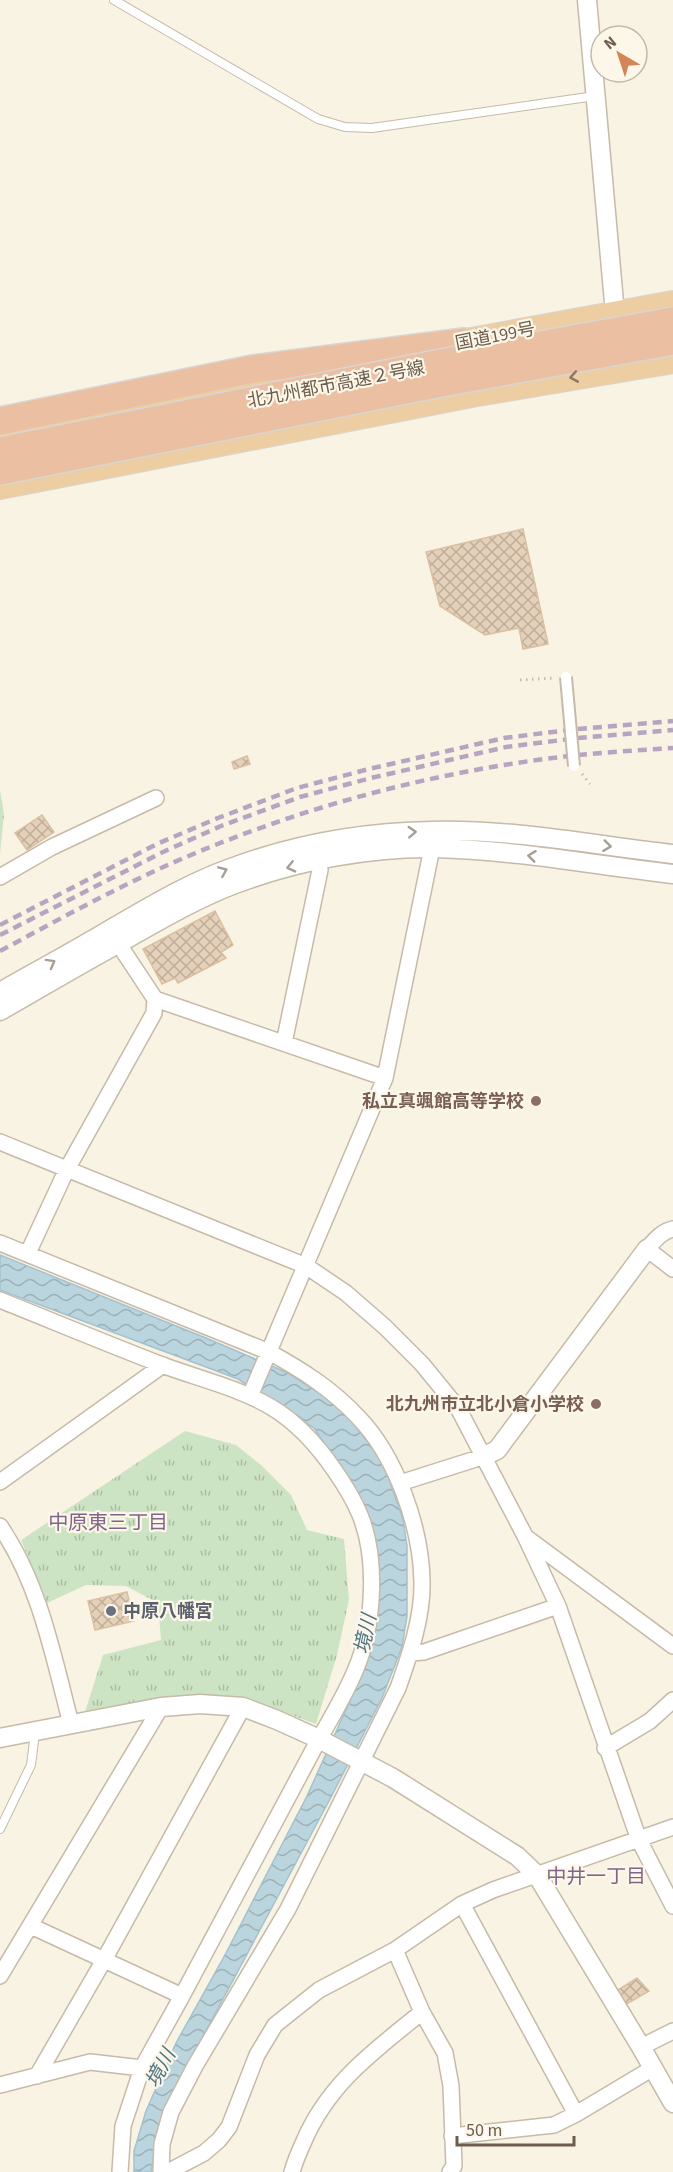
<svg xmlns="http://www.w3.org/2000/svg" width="673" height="2172" font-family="'Source Sans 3','Noto Sans JP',sans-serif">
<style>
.park{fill:url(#park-tufts)}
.water{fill:url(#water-waves);stroke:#a3c2d0;stroke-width:1.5}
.building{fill:url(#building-cross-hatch);stroke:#dbbfa1;stroke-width:1.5}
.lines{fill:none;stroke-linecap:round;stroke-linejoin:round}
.service-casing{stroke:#c6baa9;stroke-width:10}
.minor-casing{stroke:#c6baa9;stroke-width:18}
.tertiary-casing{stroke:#c6baa9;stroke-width:21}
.trunk-casing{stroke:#d9d5d1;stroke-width:28}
.motorway-casing{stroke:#d9d5d1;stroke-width:30}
.path{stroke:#cfbaa2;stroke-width:3;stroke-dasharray:1.5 4.5;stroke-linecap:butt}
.service{stroke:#fff;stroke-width:8}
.minor{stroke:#fff;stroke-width:15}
.tertiary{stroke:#fff;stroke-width:18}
.trunk{stroke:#edcea3;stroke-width:26}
.motorway{stroke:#ebbfa2;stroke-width:27}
.rail{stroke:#b7a4c0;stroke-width:4.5;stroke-dasharray:9 6;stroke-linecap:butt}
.pedestrian-bridge-casing{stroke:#c6baa9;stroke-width:14;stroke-linecap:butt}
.motorway-bridge-casing{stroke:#d9d5d1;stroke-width:30;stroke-linecap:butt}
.pedestrian-bridge{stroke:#fff;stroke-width:10}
.motorway-bridge{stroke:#ebbfa2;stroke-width:27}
.oneway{stroke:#8d7962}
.oneway2{stroke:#a79e94}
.education-dot{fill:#8d6e63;stroke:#fcf7e9;stroke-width:2}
.worship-dot{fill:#6b7280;stroke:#fcf7e9;stroke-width:2}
.labels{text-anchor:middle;stroke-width:4.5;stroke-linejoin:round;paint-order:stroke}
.street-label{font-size:18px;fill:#6d5d4d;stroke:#fcf7e9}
.education-label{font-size:18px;font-weight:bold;fill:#785e54;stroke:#fcf7e9;text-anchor:end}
.worship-label{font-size:18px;font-weight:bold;fill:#5b616d;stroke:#fcf7e9;text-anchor:start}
.neighbourhood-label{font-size:20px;fill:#82658a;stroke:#fcf7e9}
.water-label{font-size:20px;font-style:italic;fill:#4d7484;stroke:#fcf7e9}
</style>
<defs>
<pattern id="park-tufts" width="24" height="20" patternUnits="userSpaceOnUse" patternTransform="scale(1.5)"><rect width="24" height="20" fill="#cde4c4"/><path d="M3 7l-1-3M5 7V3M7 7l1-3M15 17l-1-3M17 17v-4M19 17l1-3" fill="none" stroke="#abbca1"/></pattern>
<pattern id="water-waves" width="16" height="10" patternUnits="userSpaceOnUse" patternTransform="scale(1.5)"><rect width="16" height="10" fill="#bbd5df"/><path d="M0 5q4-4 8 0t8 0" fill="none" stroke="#9cb0b7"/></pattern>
<pattern id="building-cross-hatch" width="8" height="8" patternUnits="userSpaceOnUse" patternTransform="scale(1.5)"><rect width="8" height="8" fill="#e5d1ba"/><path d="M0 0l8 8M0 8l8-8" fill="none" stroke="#bead99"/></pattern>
</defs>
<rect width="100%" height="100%" fill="#f9f3e3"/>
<path class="park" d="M0 790 4 814 0 854Z
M185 1431 236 1445 261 1465 291 1495 307 1530 344 1539 349 1600 337 1655 316 1724C293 1716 270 1705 246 1700 190 1689 140 1701 85 1712L103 1655 161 1640 158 1603 126 1586 86 1585 47 1603 21 1540Z"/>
<path class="water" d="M0 1255 206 1338 288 1373 324 1396 344 1412 372 1447 385 1468 403 1519 407 1546V1616L402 1647 382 1698 329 1801 186 2068 160 2129 151 2172H134V2151L146 2111 176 2043 226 1953 307 1796 363 1672 371 1638 366 1512 356 1490 314 1428 238 1379 0 1290Z"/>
<path class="building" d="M523 529 548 644 523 649 519 628 485 635 440 606 426 552Z
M247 756 250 764 234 769 232 762Z
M42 815 54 832 27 850 15 833Z
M215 911 233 945 221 952 226 958 178 983 175 978 162 984 143 949Z
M127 1592 134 1621 95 1630 88 1601Z
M637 1978 649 1991 618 2009 610 1995Z"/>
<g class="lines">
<g class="service-casing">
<path id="service" d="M114 0 318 119 345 127 372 128 595 96
M0 1829 31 1765 35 1733"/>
</g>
<g class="minor-casing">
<path id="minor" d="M0 877 52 847 156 798
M155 999 385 1078
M284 1043 320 870 319 861
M0 1142 306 1266 346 1293 385 1327 422 1364 458 1408 525 1536 558 1606 639 1840 673 1906
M673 1229C662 1231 654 1241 647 1249L673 1269
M0 1243 269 1352C302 1370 332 1389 358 1417 396 1456 421 1527 422 1581 423 1617 410 1654 398 1688L288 1909 195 2066 171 2112 162 2144 161 2172
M28 1253 66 1171 154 1013 155 999 112 934
M0 1300C55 1322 110 1345 165 1366 200 1379 239 1388 271 1407 298 1423 318 1446 335 1471 344 1484 354 1500 360 1515 378 1559 374 1627 355 1671 345 1695 332 1717 319 1739L182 1996 142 2068 123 2126 120 2172
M250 1396 385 1078 432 848
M0 1482 163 1365
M400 1483 482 1457
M0 1526C40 1585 53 1655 71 1724
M527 1538 673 1646
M410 1653 424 1652 558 1606
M605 1748 650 1721 673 1700
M462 1904 576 2114
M31 1926 182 1996
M395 1950 422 2012 445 2053 451 2086 454 2166 450 2172
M0 1976 161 1707
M641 2047 673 2031
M37 2076 104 1960 243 1707
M0 2085 90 2062 142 2068
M452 2136 554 2125 576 2114 653 2068
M168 2172 204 2153 219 2140 229 2127 257 2055 275 2025 319 1990 395 1950 462 1904 493 1890 673 1827
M292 2172C295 2161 299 2152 304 2141 329 2083 374 2051 422 2012"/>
</g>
<g class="tertiary-casing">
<path id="tertiary" d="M587 0 616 325
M0 992C37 971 74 951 111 929 149 907 187 884 228 869 294 844 363 832 433 831 513 829 594 845 673 854
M0 1011C43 986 86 961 130 937 164 918 198 898 235 884 297 861 368 847 435 848 515 850 594 865 673 874
M482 1457 497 1450 647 1249
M0 1738 161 1707 200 1704 243 1707 277 1720 319 1739 393 1778 517 1856 537 1875 641 2047 673 2103"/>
</g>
<g class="trunk-casing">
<path id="trunk" d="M444 346 673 304
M0 437 317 372
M0 486 472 394 673 360"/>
</g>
<g class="motorway-casing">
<path id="motorway" d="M0 421 253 369 464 342"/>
</g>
<path class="path" d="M520 680 554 678
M582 774 590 784"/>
<use href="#service" class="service"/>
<use href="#minor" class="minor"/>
<use href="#tertiary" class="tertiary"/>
<use href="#trunk" class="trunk"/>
<use href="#motorway" class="motorway"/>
<path class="rail" d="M0 925 159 843 218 818 297 788 369 769 504 738 577 729 673 721
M0 935 163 852 221 826 300 797 371 778 506 747 578 738 673 730
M0 951C56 921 112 890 170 864 299 807 438 770 578 755 609 752 641 750 673 748"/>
<g class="pedestrian-bridge-casing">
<path id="pedestrian-bridge" d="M566 677 574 766"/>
</g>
<g class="motorway-bridge-casing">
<path id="motorway-bridge" d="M0 451 436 364 673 321
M0 471 441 383 673 341"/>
</g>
<use href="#pedestrian-bridge" class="pedestrian-bridge"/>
<use href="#motorway-bridge" class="motorway-bridge"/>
</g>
<defs><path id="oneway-chevron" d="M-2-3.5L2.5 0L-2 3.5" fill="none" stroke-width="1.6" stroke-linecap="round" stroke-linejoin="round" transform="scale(1.5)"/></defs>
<use class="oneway" href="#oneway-chevron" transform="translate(574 377) rotate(170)"/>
<g class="oneway2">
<use href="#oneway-chevron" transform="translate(412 832) rotate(-3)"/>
<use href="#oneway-chevron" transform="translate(607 846) rotate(7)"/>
<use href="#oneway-chevron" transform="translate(532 856) rotate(-173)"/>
<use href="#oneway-chevron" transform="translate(291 867) rotate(167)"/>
<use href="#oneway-chevron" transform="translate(223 871) rotate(-23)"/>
<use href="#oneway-chevron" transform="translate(51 963) rotate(-29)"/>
</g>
<g class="education-dot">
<circle cx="536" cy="1101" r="6"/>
<circle cx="596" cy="1404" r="6"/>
</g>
<circle class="worship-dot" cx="111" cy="1611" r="6"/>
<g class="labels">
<g class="street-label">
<text transform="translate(495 336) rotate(-11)" y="6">国道199号</text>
<text transform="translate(336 384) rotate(-11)" y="6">北九州都市高速２号線</text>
</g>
<g class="education-label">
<text x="524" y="1107">私立真颯館高等学校</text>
<text x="584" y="1410">北九州市立北小倉小学校</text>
</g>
<g class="worship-label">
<text x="123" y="1617">中原八幡宮</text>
</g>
<g class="neighbourhood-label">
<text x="108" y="1529">中原東三丁目</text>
<text x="596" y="1883">中井一丁目</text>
</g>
<g class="water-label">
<text transform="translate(365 1634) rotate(-78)" y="7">境川</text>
<text transform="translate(160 2068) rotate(-62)" y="7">境川</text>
</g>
</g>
<g transform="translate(619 54) rotate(321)"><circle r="28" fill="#fcf7e9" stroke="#c3b9ab" stroke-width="1.5"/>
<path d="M0-4.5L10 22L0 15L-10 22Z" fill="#d38558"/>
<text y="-9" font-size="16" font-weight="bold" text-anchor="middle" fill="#6d5d4d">N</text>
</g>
<path d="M457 2136v9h117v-9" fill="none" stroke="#6d5d4d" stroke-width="3"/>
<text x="466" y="2136" font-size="18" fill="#6d5d4d" stroke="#fcf7e9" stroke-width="4.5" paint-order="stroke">50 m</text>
</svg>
